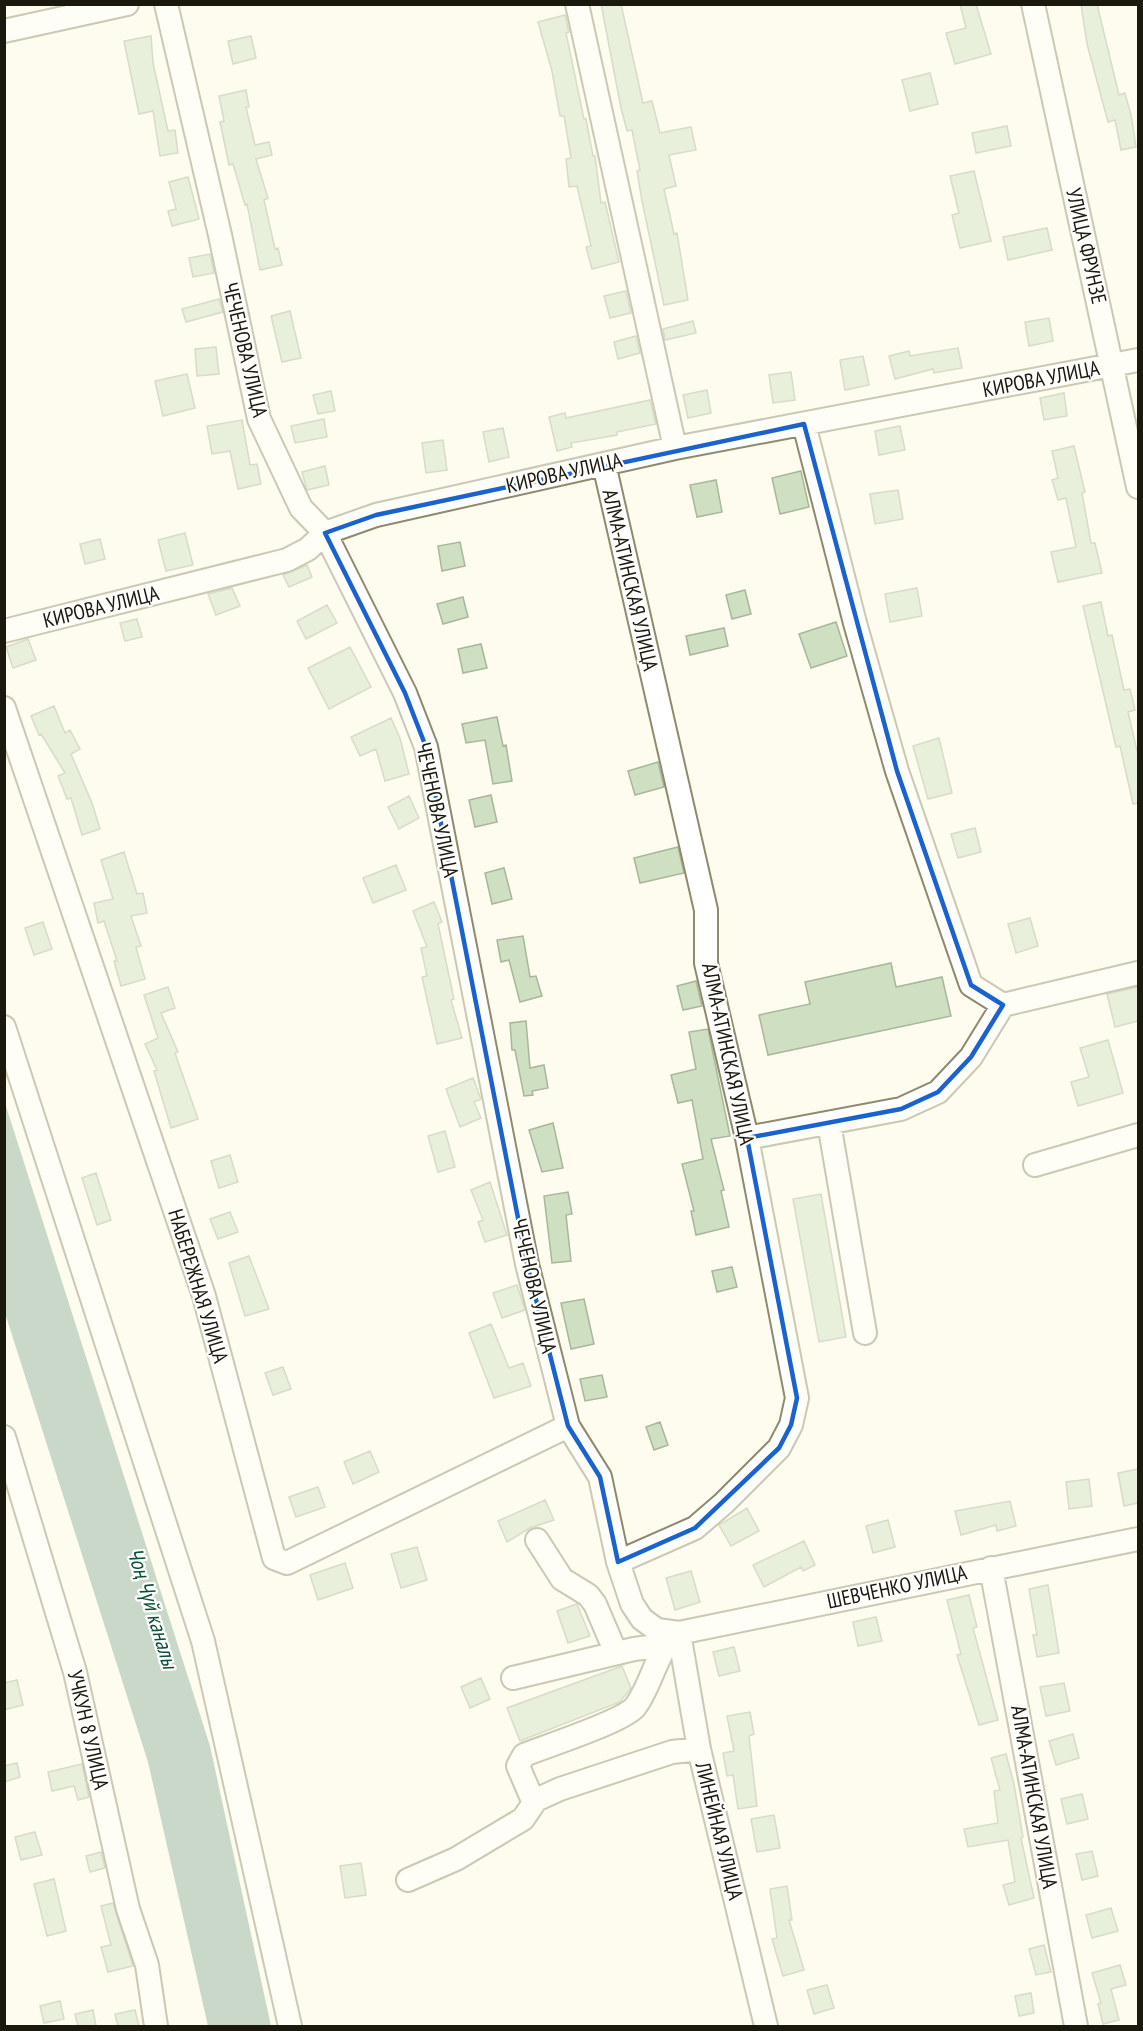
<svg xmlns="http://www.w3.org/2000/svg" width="1143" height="2031" font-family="'PT Sans Narrow',sans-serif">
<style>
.water{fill:#89ad9b}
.building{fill:#cfdfc2;stroke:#a8b79b;stroke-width:1.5}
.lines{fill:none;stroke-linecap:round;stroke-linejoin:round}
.minor-casing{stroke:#8f8a6c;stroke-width:26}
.minor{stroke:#fff;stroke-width:22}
.marked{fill:none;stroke:#1a62cd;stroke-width:4.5;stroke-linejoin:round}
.labels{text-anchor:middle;stroke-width:4.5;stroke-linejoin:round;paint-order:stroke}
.street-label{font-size:21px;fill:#1b190d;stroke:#fff}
.water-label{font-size:22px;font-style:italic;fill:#0a4f36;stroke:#fff}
</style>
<rect width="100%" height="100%" fill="#fefcef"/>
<path class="water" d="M5 1103 210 1746 271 2026H208L148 1762 5 1313Z"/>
<path class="building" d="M601 4H621L643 103 652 101 660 133 691 127 696 150 669 155 676 186 664 189 674 234 677 233 688 300 664 305 642 201 637 171 640 170 632 130 627 131 621 108Z
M960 4H976L991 54 955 64 946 33 966 28Z
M1081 4H1097L1119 95 1125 93 1131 115 1136 147 1121 150 1115 120 1108 122 1087 44Z
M565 15 569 32 566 33 584 119H586L593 156H595L601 203 605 202 619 262 592 269 586 247 591 246 577 186 569 187 566 159 571 158 564 116H560L552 71 538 22Z
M151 36 153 63 168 131 175 130 178 153 160 156 153 111 139 114 124 41Z
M251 36 256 58 233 64 228 41Z
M930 73 938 104 910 111 902 80Z
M246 90 249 107H246L255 145 269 142 272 155 256 159 268 198 264 200 275 249 278 248 282 265 260 270 247 204 245 205 233 164 229 165 220 122 224 121 219 96Z
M1007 126 1011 146 976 153 972 133Z
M974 171 991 241 960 248 952 215 959 213 950 176Z
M188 177 199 219 172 226 168 211 176 209 169 182Z
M1047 228 1052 250 1008 260 1003 237Z
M210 254 214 273 193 277 189 258Z
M626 291 631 313 610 318 604 296Z
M219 299 223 312 186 322 182 309Z
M290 311 301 358 282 362 271 316Z
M1049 318 1053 341 1029 346 1025 322Z
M693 321 696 333 665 340 663 329Z
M636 336 640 353 618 359 614 342Z
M216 347 219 374 197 376 195 349Z
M958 348 962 368 934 373 933 369 895 379 889 356 909 351 910 356Z
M863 356 869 385 845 390 840 360Z
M791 372 795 400 773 403 769 375Z
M187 374 195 408 163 416 155 381Z
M707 390 711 413 688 418 683 395Z
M331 391 335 411 318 414 313 395Z
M1064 393 1067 416 1044 420 1040 398Z
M650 400 656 424 617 432V435L571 443 572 447 557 451 549 417 565 413 566 418Z
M324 419 327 437 295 443 291 426Z
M242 420 250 465 257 464 261 484 238 489 230 451 212 454 207 426Z
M900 426 905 450 879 455 875 431Z
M503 428 509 457 489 462 483 432Z
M443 440 447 470 426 473 422 443Z
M1074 446 1085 492 1082 493 1091 543H1095L1102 573 1058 582 1051 552 1076 547 1066 498 1058 500 1052 480 1058 478 1052 451Z
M325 466 329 485 307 490 302 472Z
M801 471 809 507 780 514 772 478Z
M716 480 722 512 697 517 690 485Z
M898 490 903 519 875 524 870 494Z
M185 533 193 565 166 571 158 540Z
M100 539 105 559 85 564 80 544Z
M460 542 465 566 442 571 438 546Z
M307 565 312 577 289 587 283 575Z
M232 588 240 606 216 615 208 594Z
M917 588 922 616 890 622 885 594Z
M745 590 751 614 732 619 726 595Z
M463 597 468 617 443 624 437 604Z
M1101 602 1108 636 1112 635 1124 690 1130 689 1135 710 1128 712 1138 755V803L1133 804 1120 746 1116 747 1083 606Z
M327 605 337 623 306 639 297 621Z
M137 619 142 637 125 641 120 623Z
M836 622 847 656 811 668 799 634Z
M724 628 728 646 690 655 686 636Z
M28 639 36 660 13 668 6 647Z
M481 644 487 668 463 673 458 649Z
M350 647 371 687 329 709 308 668Z
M54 706 65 733 70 730 80 749 71 754 92 803 100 829 82 835 71 798 67 799 58 776 65 773 41 734 39 735 31 716Z
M497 717 503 746 506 745 512 781 493 784 485 740 466 743 462 724Z
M391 718 400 738 409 774 385 781 376 749 360 756 351 737Z
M939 738 952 793 928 799 913 746Z
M658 762 664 787 635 795 628 771Z
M491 795 497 822 475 827 469 800Z
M409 796 419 818 399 829 388 807Z
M975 828 981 852 958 858 951 834Z
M678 847 684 873 640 883 634 858Z
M124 852 137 894 143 893 147 913 131 916 141 946 136 947 145 979 121 986 114 961H117L104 921 98 923 94 903 113 899 101 860Z
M396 865 406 890 373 903 363 878Z
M504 868 512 899 492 904 485 873Z
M434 902 442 922 438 924 454 999 451 1000 462 1038 437 1044 422 977 427 976 421 948 427 947 413 911Z
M1030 918 1038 946 1016 953 1008 924Z
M43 922 52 949 34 955 25 928Z
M523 936 530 977 536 976 542 996 520 1002 509 960 501 962 497 940Z
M891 963 896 987 942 977 951 1016 768 1055 759 1015 810 1004 805 982Z
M696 981 702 1006 683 1010 677 986Z
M168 987 175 1008 161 1013 178 1052 175 1053 198 1119 171 1128 154 1071 157 1070 145 1044 158 1038 144 995Z
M1138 987V1021L1115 1027 1107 994Z
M526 1021 530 1068 544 1065 548 1088 532 1091 533 1095 524 1096 515 1050H512L510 1023Z
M708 1029 730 1136 711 1139 724 1190 721 1191 729 1227 696 1235 691 1211H694L682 1164 703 1159 692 1100 678 1103 671 1075 696 1069 689 1032Z
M1108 1040 1123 1093 1078 1106 1071 1082 1089 1077 1080 1048Z
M473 1078 481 1099 474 1102 481 1118 460 1127 446 1089Z
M553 1123 563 1168 542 1172 529 1130Z
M445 1131 455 1167 438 1172 428 1136Z
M230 1155 238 1182 219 1188 211 1161Z
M96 1173 111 1220 97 1225 82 1178Z
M490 1182 507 1235 485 1242 478 1222 483 1220 471 1190Z
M568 1192 572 1214 566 1215 571 1261 552 1263 544 1196Z
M821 1194 846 1337 819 1342 793 1199Z
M230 1212 238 1232 218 1239 210 1219Z
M249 1256 269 1309 245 1316 229 1263Z
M732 1267 737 1287 717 1292 712 1271Z
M517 1285 525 1310 502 1318 493 1293Z
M584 1299 594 1344 571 1349 561 1303Z
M491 1324 509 1368 523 1363 531 1386 494 1398 469 1333Z
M283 1367 291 1389 273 1395 265 1373Z
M602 1375 607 1397 585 1401 580 1379Z
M660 1422 668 1445 654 1450 646 1427Z
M370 1451 379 1472 353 1484 344 1462Z
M1138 1469V1503L1124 1506 1118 1473Z
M1089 1479 1092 1506 1069 1509 1066 1482Z
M318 1487 325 1507 296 1517 289 1497Z
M545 1500 554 1520 530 1528 507 1542 498 1521Z
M1010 1501 1016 1526 997 1531 996 1525 961 1535 955 1511Z
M747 1508 759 1531 731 1546 719 1525Z
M888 1520 895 1547 873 1553 866 1526Z
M804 1541 815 1565 803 1571 801 1567 764 1587 753 1565Z
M417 1547 427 1580 401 1588 391 1554Z
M345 1563 353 1588 318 1600 310 1575Z
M691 1571 700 1602 675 1610 666 1578Z
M1048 1585 1059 1653 1037 1657 1033 1635H1037L1029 1589Z
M969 1595 977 1627 973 1628 998 1720 979 1725 957 1655 961 1654 947 1600Z
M577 1604 590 1636 568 1643 557 1611Z
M876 1617 882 1641 858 1646 853 1622Z
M734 1647 740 1671 719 1676 713 1652Z
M622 1666 631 1688 620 1702 520 1741 507 1708Z
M481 1678 490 1699 470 1708 461 1687Z
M17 1680 23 1705 4 1710V1683Z
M1064 1683 1070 1711 1046 1716 1040 1687Z
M750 1712 754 1734 749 1736 757 1806 738 1809 733 1775 727 1776 723 1753 734 1751 727 1716Z
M1073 1734 1079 1758 1056 1765 1049 1741Z
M1006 1754 1014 1784 1023 1837 1021 1838 1034 1898 1009 1905 1003 1885 1015 1882 1008 1840 968 1847 964 1829 998 1823 994 1791 1000 1790 991 1758Z
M17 1763 20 1777 4 1782V1766Z
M82 1764 89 1797 78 1800 74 1786 52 1791 48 1772Z
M1082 1794 1088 1819 1067 1824 1061 1799Z
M774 1815 780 1848 757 1852 751 1819Z
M35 1832 42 1855 21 1860 15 1837Z
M1092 1851 1098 1876 1082 1880 1076 1854Z
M101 1852 105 1868 90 1872 86 1856Z
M361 1863 366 1895 345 1898 340 1866Z
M54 1879 66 1931 47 1936 34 1884Z
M787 1886 792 1920H789L804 1970 783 1976 772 1939 777 1938 770 1889Z
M113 1903 133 1966 108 1972 101 1947 111 1945 101 1906Z
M1111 1908 1118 1931 1092 1938 1086 1915Z
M1044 1945 1051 1972 1036 1975 1029 1949Z
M1120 1965 1126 1985 1111 1989 1119 2020 1103 2024 1098 2004 1101 2003 1092 1973Z
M827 1985 834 2008 814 2014 807 1990Z
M1031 1993 1034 2013 1019 2016 1015 1996Z
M60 2001 64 2019 44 2023 40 2006Z
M93 2010 96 2026H78L75 2014Z
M135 2010 139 2026H118L115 2014Z"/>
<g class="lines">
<g class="minor-casing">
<path id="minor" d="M166 4 220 235 259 419 301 508 325 533 405 693 426 747 527 1264 568 1426 600 1477 618 1562 632 1604 642 1619 657 1630 679 1633 1138 1539
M577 4 675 448
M1033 4 1138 487
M4 31 127 4
M804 424 855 623 897 771 971 985 1003 1005
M604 464 706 910V963L747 1138 797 1398 791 1425 779 1448 724 1503 695 1528 618 1562
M4 631 287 560 308 549 325 533 376 515 675 448 1138 360
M4 708 204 1296 274 1558 287 1563 568 1426
M4 1027 203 1641 290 2026
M829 1123 865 1333
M747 1138 901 1109 938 1092 971 1057 1003 1005 1138 973
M1035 1165 1138 1135
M4 1437 75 1672 128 1909 147 1965 156 2026
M537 1540 562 1579 588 1595 595 1604 616 1653
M991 1568 1076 2026
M679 1633 699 1749 766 2026
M513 1678 634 1649 665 1645
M534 1803 518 1766 524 1755C546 1746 622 1722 635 1707 650 1688 656 1655 674 1633
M408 1880 456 1859 523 1819 536 1800 560 1789 672 1752 699 1749"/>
</g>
<use href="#minor" class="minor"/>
</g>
<path d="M0 0H1143V2031H0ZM804 424 897 771 971 985 1003 1005 971 1057 938 1092 901 1109 747 1138 797 1398 791 1425 779 1448 695 1528 618 1562 600 1477 568 1426 527 1264 426 747 405 693 325 533 376 515Z" fill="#fefcef" fill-opacity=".55" fill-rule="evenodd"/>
<path class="marked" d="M804 424 897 771 971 985 1003 1005 971 1057 938 1092 901 1109 747 1138 797 1398 791 1425 779 1448 695 1528 618 1562 600 1477 568 1426 527 1264 426 747 405 693 325 533 376 515Z"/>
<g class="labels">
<g class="street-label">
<text transform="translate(1086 246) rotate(77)" y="7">УЛИЦА ФРУНЗЕ</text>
<text transform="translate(245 350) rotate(77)" y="7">ЧЕЧЕНОВА УЛИЦА</text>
<text transform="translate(1041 379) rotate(-11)" y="7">КИРОВА УЛИЦА</text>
<text transform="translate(564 473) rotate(-13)" y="7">КИРОВА УЛИЦА</text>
<text transform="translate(630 580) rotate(77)" y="7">АЛМА-АТИНСКАЯ УЛИЦА</text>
<text transform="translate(101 607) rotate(-14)" y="7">КИРОВА УЛИЦА</text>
<text transform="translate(437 810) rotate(78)" y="7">ЧЕЧЕНОВА УЛИЦА</text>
<text transform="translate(728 1054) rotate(78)" y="7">АЛМА-АТИНСКАЯ УЛИЦА</text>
<text transform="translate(198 1286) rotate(73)" y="7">НАБЕРЕЖНАЯ УЛИЦА</text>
<text transform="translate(534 1286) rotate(77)" y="7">ЧЕЧЕНОВА УЛИЦА</text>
<text transform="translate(897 1587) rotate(-12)" y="7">ШЕВЧЕНКО УЛИЦА</text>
<text transform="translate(88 1730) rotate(77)" y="7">УЧКУН 8 УЛИЦА</text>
<text transform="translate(1034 1797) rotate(80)" y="7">АЛМА-АТИНСКАЯ УЛИЦА</text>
<text transform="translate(719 1831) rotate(76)" y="7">ЛИНЕЙНАЯ УЛИЦА</text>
</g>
<g class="water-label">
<text transform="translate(153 1608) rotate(73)" y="8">Чоң Чүй каналы</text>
</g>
</g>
<rect width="1143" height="2031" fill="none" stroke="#1b190d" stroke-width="12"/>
</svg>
